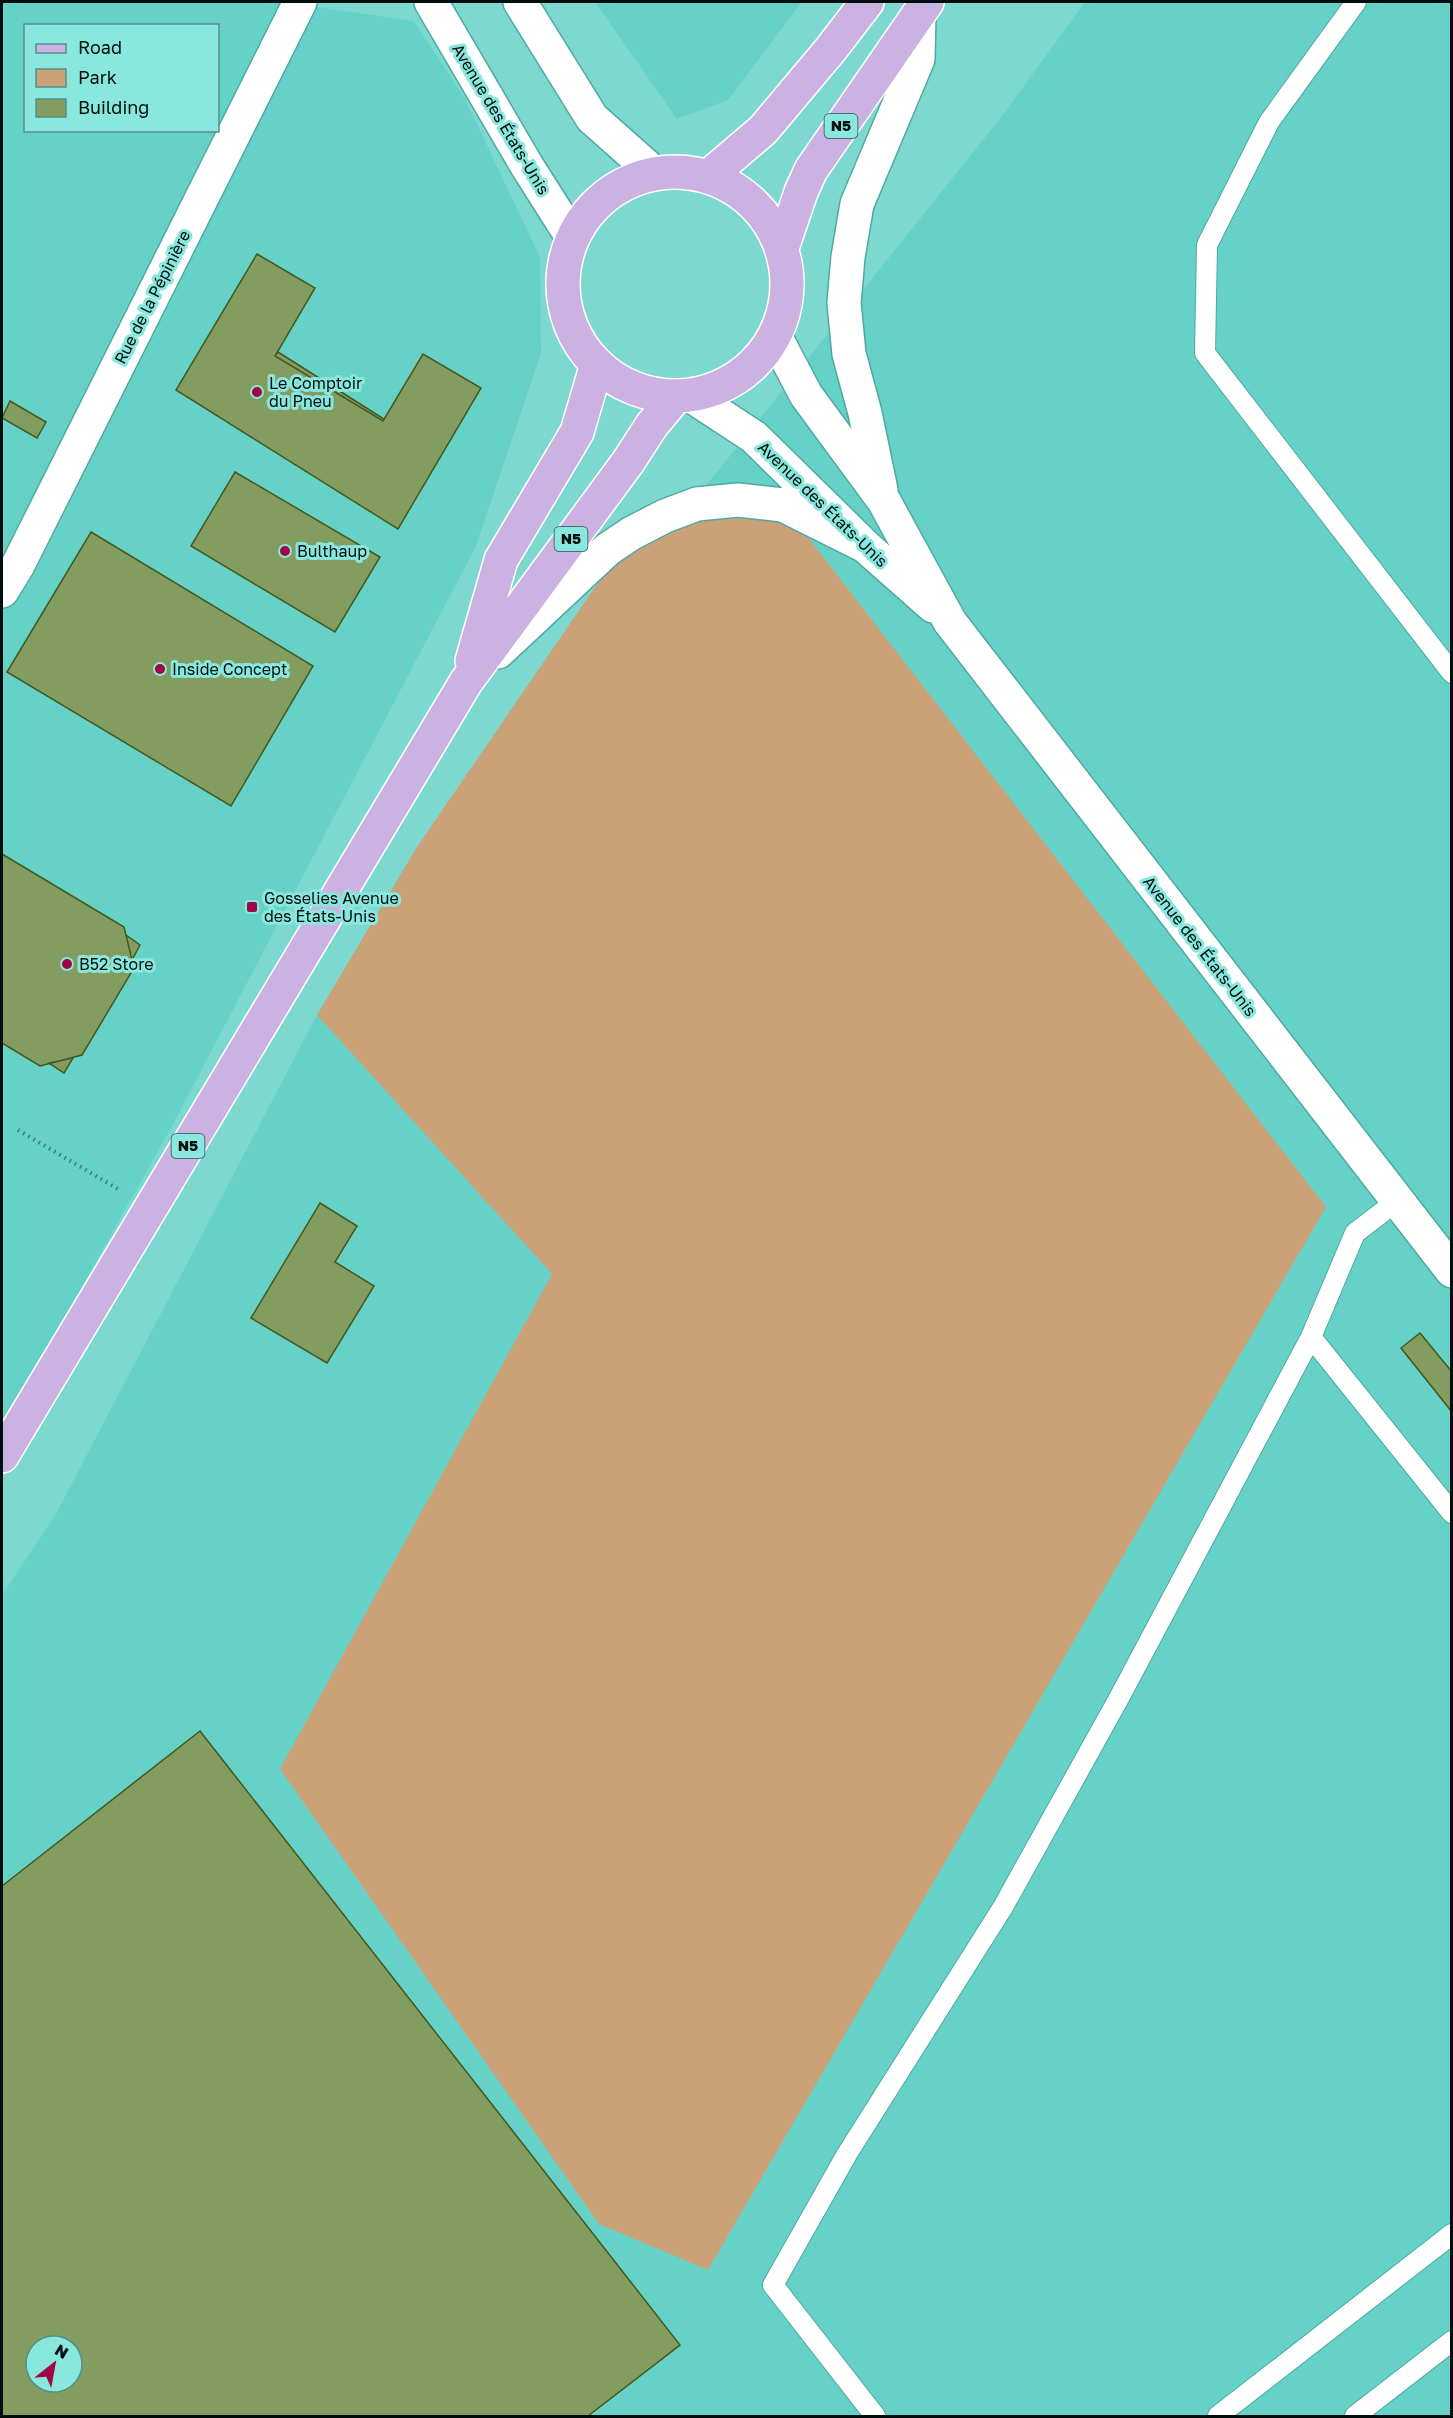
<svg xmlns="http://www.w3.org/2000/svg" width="1453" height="2418" font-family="'Golos Text',sans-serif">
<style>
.built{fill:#66d1c7;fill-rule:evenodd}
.green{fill:#cba278}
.building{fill:#839d60;stroke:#43591e;stroke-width:1.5;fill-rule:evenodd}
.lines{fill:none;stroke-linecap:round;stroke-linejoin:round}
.service-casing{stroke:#4daaa2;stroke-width:22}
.minor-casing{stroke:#4daaa2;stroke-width:36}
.tertiary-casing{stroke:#4daaa2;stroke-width:36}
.primary-casing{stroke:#fff;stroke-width:36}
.path{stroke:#437b76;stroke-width:4;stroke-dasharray:1.5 4.5;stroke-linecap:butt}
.service{stroke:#fff;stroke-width:20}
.minor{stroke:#fff;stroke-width:33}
.tertiary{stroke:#fff;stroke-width:33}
.primary{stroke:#cbb2e2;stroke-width:33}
.poi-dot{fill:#a00545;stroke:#8ae7dd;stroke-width:2}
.labels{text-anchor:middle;stroke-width:6;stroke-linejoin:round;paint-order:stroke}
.shield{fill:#8ae7dd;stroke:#29504b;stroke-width:1.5}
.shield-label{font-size:15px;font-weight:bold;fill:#000f0d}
.street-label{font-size:16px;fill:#000f0d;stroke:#8ae7dd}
.poi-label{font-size:16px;fill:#000f0d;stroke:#8ae7dd;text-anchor:start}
</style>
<rect width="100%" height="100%" fill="#7dd9d0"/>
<path class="built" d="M2 2H281L414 21 465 99 540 257 541 353 476 546 171 1128 2 1429ZM26 26H218V130H26Z
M595 2H802L728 100 677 119Z
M1085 2H1451V2416H2V1595L56 1514 317 1015 417 847 999 120ZM36 2346H72V2382H36Z"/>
<path class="green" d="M697 504 783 505 1326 1207 708 2270 599 2224 280 1769 552 1274 317 1015 417 847 632 533Z"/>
<path class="building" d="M257 254 315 288 275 356 383 421 423 354 481 388 398 529 176 390Z
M278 352 384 419 383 421 275 356Z
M10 401 46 422 37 438 2 418Z
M235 472 380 557 335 632 191 546Z
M91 532 313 666 231 806 7 672Z
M2 854 124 927 134 968 82 1055 40 1066 2 1043Z
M126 935 140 945 132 960Z
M73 1058 64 1073 49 1063Z
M320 1203 357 1226 335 1262 374 1286 327 1363 251 1318Z
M1420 1333 1452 1372V1412L1401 1348Z
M200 1731 680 2345 588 2416H2V1886ZM36 2346H72V2382H36Z"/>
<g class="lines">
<g class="service-casing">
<path id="service" d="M1356 2 1269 122 1207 245 1205 353 1452 673
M1397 1201 1355 1233 1311 1337 1452 1513
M875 2416 773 2285 847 2154 1003 1907 1119 1698 1311 1337
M1218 2416 1452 2234
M1355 2416 1452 2341"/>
</g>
<g class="minor-casing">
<path id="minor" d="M2 591 18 565 300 2"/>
</g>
<g class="tertiary-casing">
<path id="tertiary" d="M431 2 527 166 572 237
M520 2 592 118 654 173
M775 336 806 395 884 501 950 622 1452 1271
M690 395 754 437 865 546 933 606
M881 490 865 413 849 354 844 303 848 257 857 204 918 59 919 14
M498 652 608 549 632 533 665 516 697 504 738 500 783 505 865 546"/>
</g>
<g class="primary-casing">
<path id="primary" d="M563 284a112 112 0 1 1 224 0a112 112 0 1 1-224 0Z
M709 176 763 130 831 49 867 2
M782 248 801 192 811 170 927 2
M472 661 501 560 577 432 597 364
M2 1456 466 682 628 462 652 425 676 396"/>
</g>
<path class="path" d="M18 1130 118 1189"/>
<use href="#service" class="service"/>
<use href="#minor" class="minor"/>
<use href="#tertiary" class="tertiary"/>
<use href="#primary" class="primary"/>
</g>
<g class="poi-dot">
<circle cx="257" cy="392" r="6"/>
<circle cx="285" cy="551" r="6"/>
<circle cx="160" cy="669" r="6"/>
<rect x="246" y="901" width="12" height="12" rx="3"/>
<circle cx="67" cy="964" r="6"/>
</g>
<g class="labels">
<g class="shield">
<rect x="824.5" y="114" width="33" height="24" rx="4.5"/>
<rect x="554.5" y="527" width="33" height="24" rx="4.5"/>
<rect x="171.5" y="1134" width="33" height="24" rx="4.5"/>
</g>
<g class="shield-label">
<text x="841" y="131">N5</text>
<text x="571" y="544">N5</text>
<text x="188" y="1151">N5</text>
</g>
<g class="street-label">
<text transform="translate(501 119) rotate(59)" y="6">Avenue des États-Unis</text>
<text transform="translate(152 297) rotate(-63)" y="6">Rue de la Pépinière</text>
<text transform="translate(823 504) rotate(44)" y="6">Avenue des États-Unis</text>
<text transform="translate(1200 946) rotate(52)" y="6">Avenue des États-Unis</text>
</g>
<g class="poi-label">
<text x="269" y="389">Le Comptoir<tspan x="269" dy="18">du Pneu</tspan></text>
<text x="297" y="557">Bulthaup</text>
<text x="172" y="675">Inside Concept</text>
<text x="264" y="904">Gosselies Avenue<tspan x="264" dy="18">des États-Unis</tspan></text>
<text x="79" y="970">B52 Store</text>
</g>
</g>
<rect width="1453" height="2418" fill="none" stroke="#000f0d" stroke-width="6"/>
<rect x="24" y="24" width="195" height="108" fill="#8ae7dd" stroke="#53918a" stroke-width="1.5"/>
<rect x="36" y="44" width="30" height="9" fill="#cbb2e2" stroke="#53918a" stroke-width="1.5"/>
<text x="78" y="54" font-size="18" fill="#000f0d">Road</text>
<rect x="36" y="69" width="30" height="18" fill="#cba278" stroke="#53918a" stroke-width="1.5"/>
<text x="78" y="84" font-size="18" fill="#000f0d">Park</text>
<rect x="36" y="99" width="30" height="18" fill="#839d60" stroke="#53918a" stroke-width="1.5"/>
<text x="78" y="114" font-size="18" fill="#000f0d">Building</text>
<g transform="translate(54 2364) rotate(31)"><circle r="28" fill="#8ae7dd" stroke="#53918a" stroke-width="1.5"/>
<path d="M0-4.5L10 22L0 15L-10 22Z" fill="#a00545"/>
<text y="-9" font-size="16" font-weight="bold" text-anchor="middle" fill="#000f0d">N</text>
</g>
</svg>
